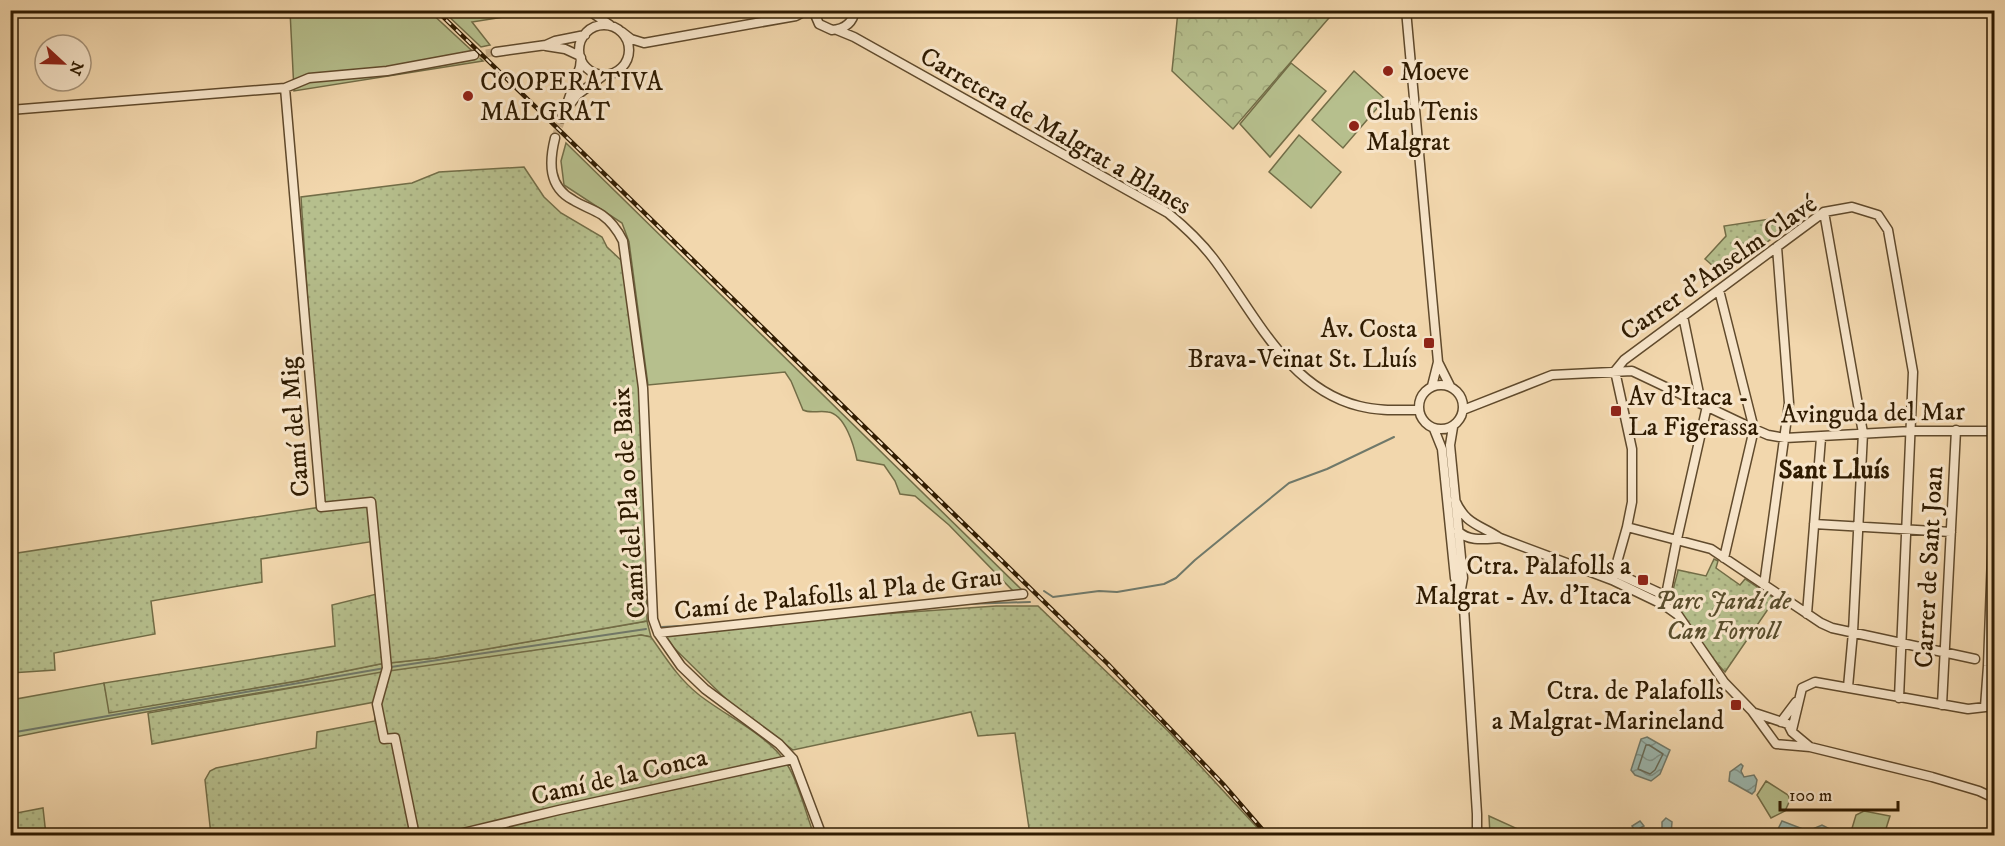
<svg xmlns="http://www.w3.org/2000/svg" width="2005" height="846" font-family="'IM FELL DW Pica',serif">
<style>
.grass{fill:#b6bf8d;stroke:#726d47;stroke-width:1.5}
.forest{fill:url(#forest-crowns);stroke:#726d47;stroke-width:1.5}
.park{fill:url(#park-dots);stroke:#726d47;stroke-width:1.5}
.water{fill:url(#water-waves);stroke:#70796a;stroke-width:1.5}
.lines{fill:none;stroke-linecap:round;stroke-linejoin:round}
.shore{stroke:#666a58;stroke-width:1.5}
.stream{stroke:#70796a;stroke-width:2}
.minor-tunnel{stroke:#cbb18b;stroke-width:8;stroke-dasharray:8 4;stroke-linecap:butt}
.minor-casing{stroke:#604a2c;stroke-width:11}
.minor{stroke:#f7e5ca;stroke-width:8}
.rail-casing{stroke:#2f1b01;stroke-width:4.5}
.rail{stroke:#f7e5ca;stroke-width:2;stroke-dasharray:7;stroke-linecap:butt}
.poi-dot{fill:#8f2418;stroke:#f7e5ca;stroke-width:2}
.labels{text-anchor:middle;stroke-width:6;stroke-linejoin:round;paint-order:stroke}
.poi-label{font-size:26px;fill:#2f1b01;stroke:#f7e5ca;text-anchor:start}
.street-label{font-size:26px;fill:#2f1b01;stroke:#f7e5ca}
.park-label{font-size:26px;font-style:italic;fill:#584c2b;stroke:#f7e5ca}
.neighbourhood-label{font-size:27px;font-weight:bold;fill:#2f1b01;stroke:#f7e5ca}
</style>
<defs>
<pattern id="forest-crowns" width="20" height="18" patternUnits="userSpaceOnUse" patternTransform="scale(1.5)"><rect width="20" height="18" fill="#b6bf8d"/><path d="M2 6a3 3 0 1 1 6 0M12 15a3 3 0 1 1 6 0" fill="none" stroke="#9da478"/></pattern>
<pattern id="park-dots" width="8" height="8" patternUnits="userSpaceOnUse" patternTransform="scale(1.5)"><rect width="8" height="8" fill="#b6bf8d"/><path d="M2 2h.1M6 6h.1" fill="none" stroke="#9da478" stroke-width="1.8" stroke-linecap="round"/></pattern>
<pattern id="water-waves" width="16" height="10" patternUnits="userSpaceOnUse" patternTransform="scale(1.5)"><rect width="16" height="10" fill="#9cb8b0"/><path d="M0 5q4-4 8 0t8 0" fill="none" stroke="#80958d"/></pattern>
</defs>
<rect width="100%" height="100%" fill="#f2d7ad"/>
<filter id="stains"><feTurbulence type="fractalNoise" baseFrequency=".00333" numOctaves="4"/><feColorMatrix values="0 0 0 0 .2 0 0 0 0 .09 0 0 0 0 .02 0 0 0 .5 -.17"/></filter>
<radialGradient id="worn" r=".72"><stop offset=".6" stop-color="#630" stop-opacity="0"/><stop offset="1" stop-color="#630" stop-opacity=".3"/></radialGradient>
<path class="grass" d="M290 11H429L483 61 294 91Z
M443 11H516L517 15 472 22 490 45 481 47Z
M1291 63 1326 91 1270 157 1240 124Z
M1354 71 1385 99 1343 148 1312 120Z
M1299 135 1341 172 1311 208 1269 172Z
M566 143 1023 591 1016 594 949 525 915 496 900 494 895 481 884 465 857 460C854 446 845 414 828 412 819 410 811 414 803 410L791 381 785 372 648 385 629 242 622 223 564 185 561 161Z
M647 621 651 637 641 635C432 666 222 695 15 737L17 767 11 768V700L104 683 110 712 297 681 380 664 435 658Z
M1766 781 1788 795 1790 800 1785 811 1771 818 1757 795Z
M1864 811 1890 816 1884 835H1850L1856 815Z"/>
<path class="forest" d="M1178 11V10L1335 11 1233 129 1172 71Z
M1489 816 1531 835H1490Z"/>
<path class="park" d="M524 167 544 197 561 213 602 237 607 247 623 262 640 388 645 487 647 621 435 658 380 664 297 681 109 713 104 683 335 646 332 605 377 594 375 541 261 559 262 582 151 601 155 634 54 653 55 670 11 673V554L321 507 301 197 412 183 439 172Z
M1804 214 1720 278 1717 277 1713 266 1705 259 1726 236 1724 226Z
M1714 559 1718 561 1716 568 1740 585 1745 579 1775 599 1725 672C1713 660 1674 608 1673 593 1673 586 1677 577 1678 570L1706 576Z
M996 606H1038L1168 731 1264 835H1030L1015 733 978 736 971 712 793 750 727 700 673 647 665 635 839 617Z
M641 635 651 637C666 658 678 678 698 694 725 716 770 735 788 766 798 781 807 817 814 835H211L205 780 210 771 216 768 316 748 317 732 375 721V702L152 744 148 713 382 672Z
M43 808 46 835H11V814Z"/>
<path class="water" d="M1647 737 1670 750 1660 774 1651 781 1635 775 1631 770 1641 739Z
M1741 764 1743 766 1741 771 1744 777 1754 775 1757 780 1755 791 1752 794 1729 781 1730 772Z
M1666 818 1672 822 1671 835H1633L1635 831 1632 826 1640 821 1644 826 1640 828 1642 831 1662 830V822Z
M1782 821 1808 831 1822 825 1832 830 1835 835H1775Z"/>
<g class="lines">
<path class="shore" d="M1646 745H1649L1663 754 1655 770 1650 774 1638 769Z"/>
<path class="stream" d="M1044 591 1053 597 1099 591 1117 592 1164 584 1176 578 1195 560 1289 483 1327 469 1394 437
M964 604 1030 602
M662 627 698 625
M391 667 646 629
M10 733 385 668"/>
<path class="minor-tunnel" d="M474 55 496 52
M555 138 562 118"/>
<g class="minor-casing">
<path id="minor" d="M588 10 610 25
M813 10 819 24 832 30C845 29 853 23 855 10
M1406 10 1438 362 1432 386
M579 50a25 25 0 1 1 50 0a25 25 0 1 1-50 0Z
M837 30 854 37 1168 213C1185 227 1200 241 1213 258 1254 312 1287 388 1359 406 1378 411 1398 410 1418 410
M622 32 631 39 644 43 796 16 807 10
M546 46 565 49 580 56
M496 52 546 45 555 41 585 35
M285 88 321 507 371 502 387 668 377 704 384 739 395 738 415 836
M568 107 577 95 604 75
M10 110 285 88 309 78 387 71 474 55
M562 118 580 67 581 58
M555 138C549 162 548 187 573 200 582 206 593 209 602 215 612 222 618 231 623 241L643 388 653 619 658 633 681 666 705 689 779 744 793 759 822 836
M1824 212 1863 433 1853 632 1848 687
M1719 290 1754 429 1724 558
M1683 316 1701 403
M1438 362 1450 386
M1615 371 1624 360 1824 212 1852 207 1878 215 1888 230 1913 372 1899 698
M1419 407a22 22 0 1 1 44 0a22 22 0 1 1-44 0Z
M1463 410 1552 375 1632 371 1754 429 1768 435 1785 438 1912 431H1994
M1453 427 1450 445 1463 578 1461 589
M1434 429 1442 449 1455 578 1464 608 1477 814V836
M1455 500C1466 525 1479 524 1500 538L1612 580 1664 605 1678 615 1724 682 1752 711 1776 744 1810 747 1932 777 1979 791 1994 798
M1814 524 1951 532
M1627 527 1711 549 1821 623 1832 628 1975 659
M1458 531C1469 542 1485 539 1500 538
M1614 572 1666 596
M1612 580 1627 527 1632 502V449L1615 371
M1764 585 1789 403 1777 247
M1664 605 1677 539 1707 406
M1807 614 1821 438
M658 633 1023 594
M1942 705 1956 430
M1985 707 1988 666 1994 500
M1755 713 1788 724 1792 732 1810 747
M1781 722 1796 702
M1792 730 1802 688 1815 682 1968 709 1994 706
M455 835 559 810 793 759"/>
</g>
<use href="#minor" class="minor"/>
<g class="rail-casing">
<path id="rail" d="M436 10 1107 663 1223 784 1268 836"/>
</g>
<use href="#rail" class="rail"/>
</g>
<g class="poi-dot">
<circle cx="1388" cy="71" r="6"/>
<circle cx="468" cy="96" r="6"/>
<circle cx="1354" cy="126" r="6"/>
<rect x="1423" y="337" width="12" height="12" rx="3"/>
<rect x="1610" y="405" width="12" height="12" rx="3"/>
<rect x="1637" y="574" width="12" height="12" rx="3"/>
<rect x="1730" y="699" width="12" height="12" rx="3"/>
</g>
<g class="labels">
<g class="poi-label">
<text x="1400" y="80">Moeve</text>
<text x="480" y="90">COOPERATIVA<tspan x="480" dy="30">MALGRAT</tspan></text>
<text x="1366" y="120">Club Tenis<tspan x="1366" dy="30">Malgrat</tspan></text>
<text x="1417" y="337" text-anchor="end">Av. Costa<tspan x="1417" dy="30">Brava-Veïnat St. Lluís</tspan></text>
<text x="1628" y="405">Av d'Itaca -<tspan x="1628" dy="30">La Figerassa</tspan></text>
<text x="1631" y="574" text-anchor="end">Ctra. Palafolls a<tspan x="1631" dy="30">Malgrat - Av. d'Itaca</tspan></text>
<text x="1724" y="699" text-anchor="end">Ctra. de Palafolls<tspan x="1724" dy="30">a Malgrat-Marineland</tspan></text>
</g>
<g class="street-label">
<text transform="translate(1056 130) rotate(30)" y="9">Carretera de Malgrat a Blanes</text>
<text transform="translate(1718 267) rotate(-35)" y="9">Carrer d'Anselm Clavé</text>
<text transform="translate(1873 412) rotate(-1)" y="9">Avinguda del Mar</text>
<text transform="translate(294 427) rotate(-95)" y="9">Camí del Mig</text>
<text transform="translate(628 503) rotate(-94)" y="9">Camí del Pla o de Baix</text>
<text transform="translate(1928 567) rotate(-87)" y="9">Carrer de Sant Joan</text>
<text transform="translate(838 593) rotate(-6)" y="9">Camí de Palafolls al Pla de Grau</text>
<text transform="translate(619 776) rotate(-13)" y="9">Camí de la Conca</text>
</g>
<g class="park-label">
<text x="1723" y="609">Parc Jardí de<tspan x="1723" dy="30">Can Forroll</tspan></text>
</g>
<g class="neighbourhood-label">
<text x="1834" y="478">Sant Lluís</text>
</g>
</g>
<rect width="2005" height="846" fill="none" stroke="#f2d7ad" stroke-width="36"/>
<rect x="12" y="12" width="1981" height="822" fill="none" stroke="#2f1b01" stroke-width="3"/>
<rect x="18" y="18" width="1969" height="810" fill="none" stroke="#2f1b01" stroke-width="1.5"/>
<g transform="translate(63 63) rotate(112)"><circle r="28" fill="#f7e5ca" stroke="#a7947a" stroke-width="1.5"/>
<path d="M0-4.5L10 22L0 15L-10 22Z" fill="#8f2418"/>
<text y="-9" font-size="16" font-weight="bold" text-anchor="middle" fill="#2f1b01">N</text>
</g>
<path d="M1780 801v9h118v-9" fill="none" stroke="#2f1b01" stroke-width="3"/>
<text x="1789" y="801" font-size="18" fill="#2f1b01" stroke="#f7e5ca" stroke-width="4.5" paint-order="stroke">100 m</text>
<rect width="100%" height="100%" filter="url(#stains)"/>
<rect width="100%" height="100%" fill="url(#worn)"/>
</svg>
